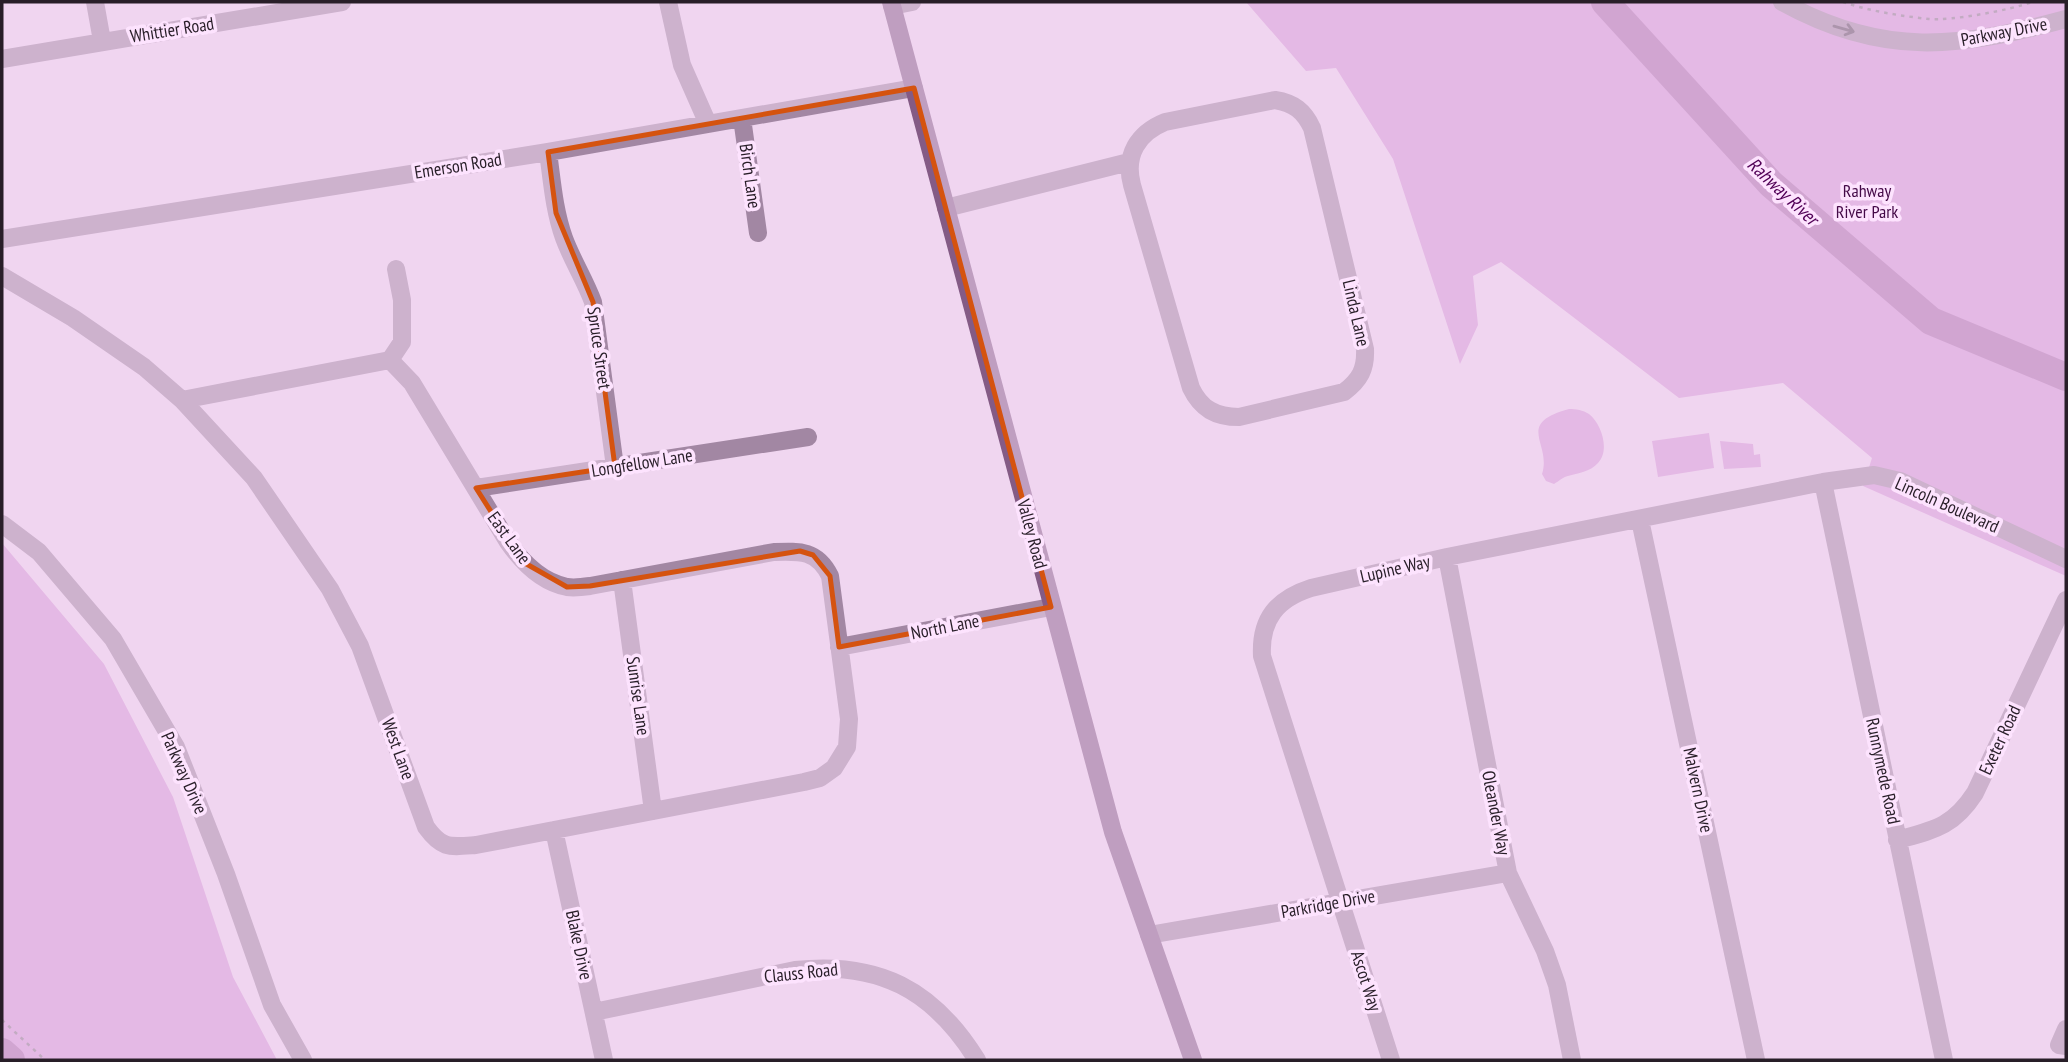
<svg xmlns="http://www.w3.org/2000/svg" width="2068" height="1062" font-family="'PT Sans Narrow',sans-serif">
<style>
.green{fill:#d697d7}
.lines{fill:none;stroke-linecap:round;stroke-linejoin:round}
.river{stroke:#aa6cac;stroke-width:28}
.path{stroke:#8a788a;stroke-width:2.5;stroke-dasharray:3.5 5;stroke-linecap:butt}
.street{stroke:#a287a3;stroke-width:18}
.secondary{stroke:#845b85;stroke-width:18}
.oneway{stroke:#594859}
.marked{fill:none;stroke:#d5530f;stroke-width:5;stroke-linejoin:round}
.labels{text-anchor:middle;stroke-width:7;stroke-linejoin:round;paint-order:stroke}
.street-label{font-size:18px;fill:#281e28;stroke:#fde3fe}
.park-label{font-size:18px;fill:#440947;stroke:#fde3fe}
.water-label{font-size:19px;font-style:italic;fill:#510056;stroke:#fde3fe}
</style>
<rect width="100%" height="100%" fill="#f0d6f0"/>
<path class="green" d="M1246 2H2066V576L1863 486 1872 458 1783 383 1679 398 1501 262 1473 276 1478 325 1460 364 1393 159 1336 68 1306 71Z
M1569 409C1576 409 1583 410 1589 414 1602 424 1610 451 1598 463 1590 472 1578 473 1568 476 1563 477 1559 481 1554 484L1546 481 1542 474C1552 443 1514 424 1569 409Z
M1709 433 1714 468 1658 477 1652 441Z
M1720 441 1753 444 1754 455 1760 454 1761 467 1724 469Z
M2 543 104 664 173 797 233 977 277 1060H2Z"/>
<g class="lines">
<path class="river" d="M1605 2 1771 184 1931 321 2066 377
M2 1052 11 1060"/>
<path class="path" d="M1843 2C1869 11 1901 16 1929 19 1951 21 2011 10 2032 2
M2 1020 45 1060"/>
<path class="street" d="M95 2 102 41
M668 2 682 65 708 124
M1782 2C1883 58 1959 48 2066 19
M892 6 912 2
M2 59 342 2
M1275 100C1294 103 1304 111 1312 128L1365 349C1366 369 1360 380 1344 392L1239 417C1216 417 1201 409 1191 388L1132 185C1124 155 1138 133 1165 122Z
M742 118 758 233
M548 152C552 181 554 210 564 238 572 260 585 280 593 302L615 467
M946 208 1129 162
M2 239 548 152 914 88
M2 276 73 318 144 367 182 400 254 478 330 589 360 646 426 827C442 849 449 847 476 845L804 782 820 778 834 768 847 747 849 719 830 576C817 550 800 551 774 552L590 586C583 587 574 588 567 587 541 582 522 562 508 542L412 383 390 360
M390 360 402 342V300L396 269
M182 400 390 360
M1823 482 1944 1060
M476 488 808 437
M1640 520 1756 1060
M2 524 39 552 113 639 176 747 226 874 272 1005 303 1060
M1447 557 1508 873 1545 951 1557 985 1572 1060
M622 580 653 811
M839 647 1051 607
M554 830 604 1060
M1897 840C1934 830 1953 827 1975 793L2066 600
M1149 935 1508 873
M594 1012 795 970C878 961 933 989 977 1060
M2066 1029 2059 1045 2066 1046
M1391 1060 1262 656C1260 619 1277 599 1311 588L1447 557 1823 482 1874 475 1900 481 2066 559"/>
<path class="secondary" d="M891 2 1113 832 1193 1060"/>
</g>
<defs><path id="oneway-shaft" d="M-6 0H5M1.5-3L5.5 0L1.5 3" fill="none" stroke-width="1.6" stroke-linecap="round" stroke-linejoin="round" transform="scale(1.75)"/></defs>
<use class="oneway" href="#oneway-shaft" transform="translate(1844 29) rotate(16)"/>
<path d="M0 0H2068V1062H0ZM914 88 1051 607 839 647 830 576 813 555 800 551 590 586 567 587 523 562 476 488 615 467 593 302 556 213 548 152Z" fill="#f0d6f0" fill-opacity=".55" fill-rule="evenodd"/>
<path class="marked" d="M914 88 1051 607 839 647 830 576 813 555 800 551 590 586 567 587 523 562 476 488 615 467 593 302 556 213 548 152Z"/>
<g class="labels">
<g class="street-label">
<text transform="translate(172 30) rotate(-9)" y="6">Whittier Road</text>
<text transform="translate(2004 32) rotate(-11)" y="6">Parkway Drive</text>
<text transform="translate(458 166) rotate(-9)" y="6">Emerson Road</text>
<text transform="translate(750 176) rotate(82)" y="6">Birch Lane</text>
<text transform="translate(1356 313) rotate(77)" y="6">Linda Lane</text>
<text transform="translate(599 348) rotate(82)" y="6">Spruce Street</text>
<text transform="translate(642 463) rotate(-9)" y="6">Longfellow Lane</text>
<text transform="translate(1947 505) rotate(24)" y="6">Lincoln Boulevard</text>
<text transform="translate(1032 534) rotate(75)" y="6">Valley Road</text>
<text transform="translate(509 538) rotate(54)" y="6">East Lane</text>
<text transform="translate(1395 569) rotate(-13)" y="6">Lupine Way</text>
<text transform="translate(945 627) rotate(-11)" y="6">North Lane</text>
<text transform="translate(638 696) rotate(82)" y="6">Sunrise Lane</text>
<text transform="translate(2000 740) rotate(-65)" y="6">Exeter Road</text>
<text transform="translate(398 749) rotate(70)" y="6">West Lane</text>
<text transform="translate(1883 771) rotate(78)" y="6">Runnymede Road</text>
<text transform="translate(184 773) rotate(66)" y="6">Parkway Drive</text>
<text transform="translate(1698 790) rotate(78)" y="6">Malvern Drive</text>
<text transform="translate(1496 813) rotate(79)" y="6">Oleander Way</text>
<text transform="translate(1328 904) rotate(-10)" y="6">Parkridge Drive</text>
<text transform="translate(579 945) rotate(78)" y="6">Blake Drive</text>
<text transform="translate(801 973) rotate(-6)" y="6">Clauss Road</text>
<text transform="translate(1366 981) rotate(72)" y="6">Ascot Way</text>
</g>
<g class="park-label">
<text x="1867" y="197">Rahway<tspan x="1867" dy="21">River Park</tspan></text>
</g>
<g class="water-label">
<text transform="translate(1783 191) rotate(43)" y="7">Rahway River</text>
</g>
</g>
<rect width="2068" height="1062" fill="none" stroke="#281e28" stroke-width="7"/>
</svg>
